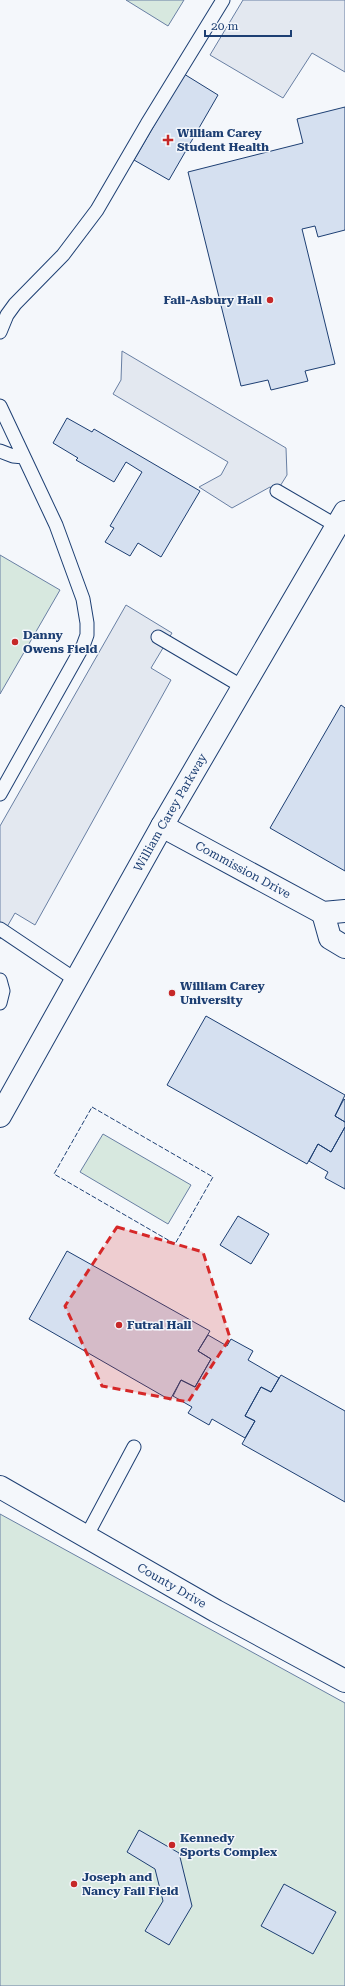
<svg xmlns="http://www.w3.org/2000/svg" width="345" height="1986" font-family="'Roboto Serif',serif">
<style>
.green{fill:#d7e8df;stroke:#687fa3}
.parking{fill:#e3e8f0;stroke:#687fa3}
.building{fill:#d5e0f0;stroke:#1d3f73}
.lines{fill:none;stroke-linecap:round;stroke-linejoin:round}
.lane-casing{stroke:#1d3f73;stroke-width:15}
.street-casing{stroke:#1d3f73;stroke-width:24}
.secondary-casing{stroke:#1d3f73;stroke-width:24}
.lane{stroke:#f4f7fb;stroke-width:13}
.street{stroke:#f4f7fb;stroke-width:22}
.secondary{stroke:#f4f7fb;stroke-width:22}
.fence{stroke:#1d3f73;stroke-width:1;stroke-dasharray:5 2;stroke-linecap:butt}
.marked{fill:#d62828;fill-opacity:0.2;stroke:#d62828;stroke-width:3;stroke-dasharray:8 5;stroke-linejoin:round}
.poi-dot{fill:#c62828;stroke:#f4f7fb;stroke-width:1.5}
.labels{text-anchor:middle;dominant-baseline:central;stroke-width:3;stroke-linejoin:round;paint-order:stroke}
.poi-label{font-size:12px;font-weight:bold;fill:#1d3f73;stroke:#f4f7fb;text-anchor:start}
.street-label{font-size:12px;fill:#1d3f73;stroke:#f4f7fb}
</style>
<rect width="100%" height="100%" fill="#f4f7fb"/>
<path class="green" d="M126,0h58l-16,26z
M0,555l60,35 -60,104z
M103,1134l88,51 -23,39 -88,-52z
M0,1514l345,189v283h-345z"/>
<path class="parking" d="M243,0h102v72l-33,-19 -29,45 -73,-43z
M122,351l164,97 1,27 -10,16 -7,-4 -38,21 -33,-21 22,-12 7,-13 -115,-68 8,-14z
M126,605l46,28 -21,35 20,12 -136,245 -20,-12 -15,26v-113z"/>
<path class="building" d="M184,74l34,21 -49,85 -35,-20z
M345,107v123l-27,7 -3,-11 -13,3 33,135 -30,7 3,10 -37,9 -3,-10 -27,6 -53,-214 115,-29 -6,-24z
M67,418l25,14 2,-3 106,62 -39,66 -23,-14 -8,13 -25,-14 9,-14 -4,-2 32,-54 -16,-10 -12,20 -38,-22 2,-2 -25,-15z
M341,705l4,3v163l-75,-43z
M206,1016l139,79 -10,21 10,6v5l-14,25 -13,-8 -11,20 -140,-79z
M344,1099l1,1v22l-10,-6z
M345,1127v62l-20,-11 3,-6 -19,-11 9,-17 13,8z
M238,1216l31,18 -18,30 -31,-19z
M67,1251l143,80 -12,20 13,8 -16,28 -14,-7 -11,20 -141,-81z
M208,1335l19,11 4,-7 22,12 -5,9 31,18 -8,14 -10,-5 -16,29 10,5 -10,17 -33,-19 -3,6 -21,-12 4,-6 -19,-11 8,-16 14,7 16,-28 -13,-8z
M281,1375l64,36v91l-103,-58 13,-23 -10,-5 16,-29 10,5z
M139,1830l40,23 13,53 -23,39 -24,-14 18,-30 -8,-32 -28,-17z
M284,1884l52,28 -23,42 -52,-28z"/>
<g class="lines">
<defs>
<path id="lane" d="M0,332l7,-17 8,-11 48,-49 34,-45 50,-86 76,-124
M0,406l24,51
M0,451l13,5 11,1 32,68 27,74 4,24v12l-4,11 -83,148
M277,491l60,35
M158,637l85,50
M0,929l76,51
M0,980l3,11 -3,12
M86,1537l48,-90"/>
<g id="street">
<path id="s1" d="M162,826l161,87 22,-2"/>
<path d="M323,913l7,25 15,9"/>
<path id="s2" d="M0,1487l216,124 129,70"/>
</g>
<g id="secondary">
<path id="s3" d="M0,1116l162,-290 183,-314"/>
</g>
</defs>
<use href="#lane" class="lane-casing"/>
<use href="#street" class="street-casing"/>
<use href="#secondary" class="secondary-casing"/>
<use href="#lane" class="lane"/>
<use href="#street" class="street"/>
<use href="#secondary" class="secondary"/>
<path class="fence" d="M92,1107l121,70 -38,67 -121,-70z"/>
</g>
<path class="marked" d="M117,1227l86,25 27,86 -42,64 -86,-16 -37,-80z"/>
<g class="poi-dot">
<path d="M166 134h4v4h4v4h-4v4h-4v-4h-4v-4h4z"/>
<circle cx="270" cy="300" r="4"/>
<circle cx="15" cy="642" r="4"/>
<circle cx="172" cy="993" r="4"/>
<circle cx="119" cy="1325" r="4"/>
<circle cx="172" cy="1845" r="4"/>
<circle cx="74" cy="1884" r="4"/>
</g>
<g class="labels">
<g class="poi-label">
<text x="177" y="133">William Carey<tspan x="177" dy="14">Student Health</tspan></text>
<text x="262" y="300" text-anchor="end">Fail-Asbury Hall</text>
<text x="23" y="635">Danny<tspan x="23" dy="14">Owens Field</tspan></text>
<text x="180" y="986">William Carey<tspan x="180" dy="14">University</tspan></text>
<text x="127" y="1325">Futral Hall</text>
<text x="180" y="1838">Kennedy<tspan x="180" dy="14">Sports Complex</tspan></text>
<text x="82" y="1877">Joseph and<tspan x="82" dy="14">Nancy Fail Field</tspan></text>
</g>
<g class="street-label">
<text stroke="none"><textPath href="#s3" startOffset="348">William Carey Parkway</textPath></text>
<text stroke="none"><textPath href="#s1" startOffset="92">Commission Drive</textPath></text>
<text stroke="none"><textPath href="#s2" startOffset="198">County Drive</textPath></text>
</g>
</g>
<path d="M205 30v6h86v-6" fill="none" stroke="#1d3f73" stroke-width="2"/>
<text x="211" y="30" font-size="12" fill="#1d3f73" stroke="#f4f7fb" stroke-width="3" paint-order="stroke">20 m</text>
</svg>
